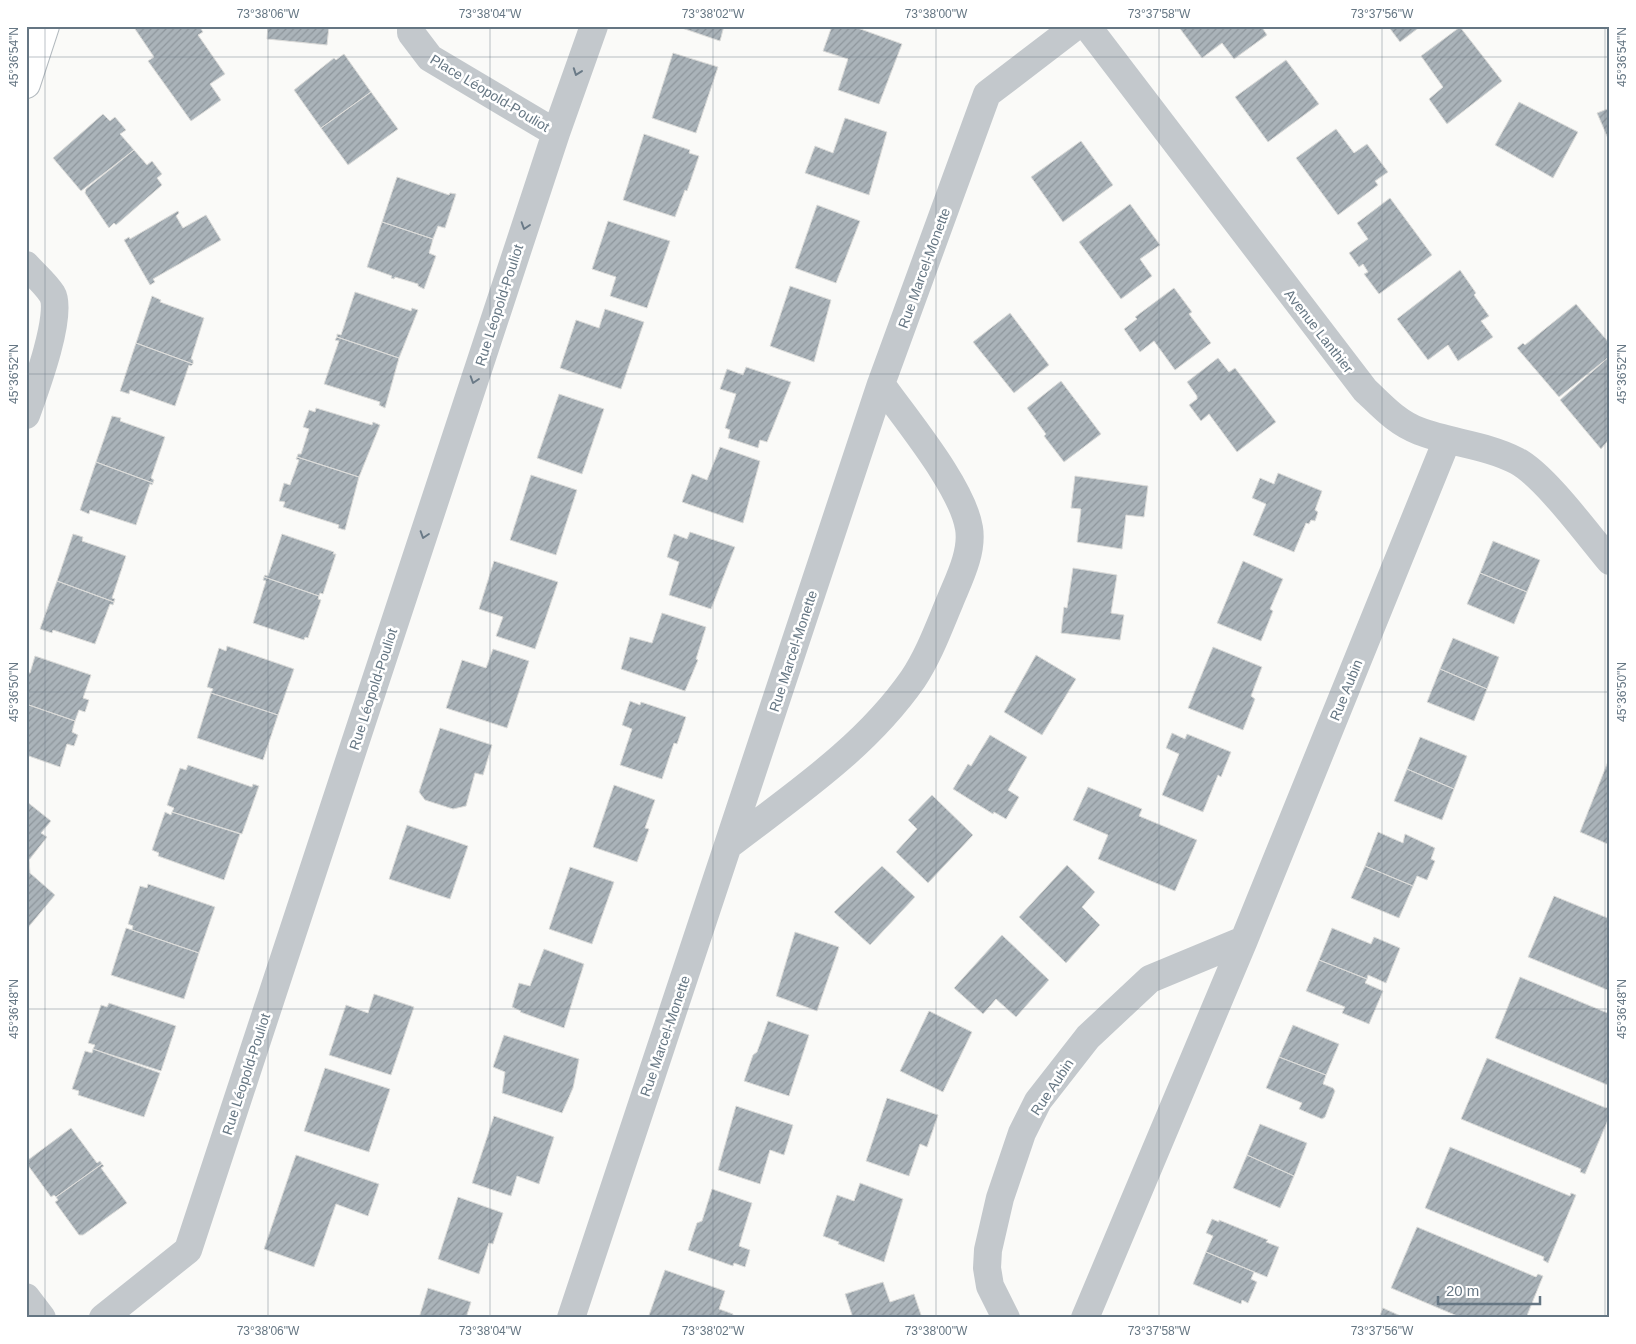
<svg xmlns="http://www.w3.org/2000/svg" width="1636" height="1344" font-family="Helvetica,sans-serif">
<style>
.building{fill:url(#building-hatch);stroke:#dcdcda}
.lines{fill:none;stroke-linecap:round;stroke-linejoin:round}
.secondary-casing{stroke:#b3babf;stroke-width:30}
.street{stroke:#c3c8cc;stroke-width:28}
.secondary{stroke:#fff;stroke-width:28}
.oneway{stroke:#6a7a87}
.ticks{fill:none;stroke:#657683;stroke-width:1;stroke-opacity:0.45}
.labels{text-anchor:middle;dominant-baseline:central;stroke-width:5;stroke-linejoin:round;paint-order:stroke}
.street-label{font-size:14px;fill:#657683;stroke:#fff}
.neatline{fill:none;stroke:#657683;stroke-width:2}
.ticks-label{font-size:12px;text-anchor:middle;fill:#657683}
</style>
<defs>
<pattern id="building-hatch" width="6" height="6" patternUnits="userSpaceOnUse" patternTransform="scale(1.25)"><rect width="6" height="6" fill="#aab3b9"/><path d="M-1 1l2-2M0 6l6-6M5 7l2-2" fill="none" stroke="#8e969c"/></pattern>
</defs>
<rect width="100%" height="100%" fill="#fafaf8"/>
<path class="building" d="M133,26h66l4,6 -5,3 27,39 -15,10 11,16 -30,21 -43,-60 6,-4z
M268,26h61l-2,19 -60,-6z
M676,26h48l-4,15z
M832,26h20l50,18 -23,60 -41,-14 10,-31 -25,-8z
M1178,26h83l6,9 -33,24 -12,-16 -20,15z
M1388,26h33l-21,16z
M1460,27l42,54 -55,43 -18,-25 14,-12 -22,-31z
M673,53l45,14 -22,66 -44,-15z
M344,54l27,38 -50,36 -27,-38 40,-32 2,2z
M1286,60l33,44 -51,38 -33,-45z
M371,92l27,37 -50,36 -27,-37z
M1519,102l59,30 -25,46 -58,-33z
M1610,108v35l-13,-30z
M103,114l7,7 5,-4 11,13 -6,4 14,16 -53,41 -28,-33z
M845,118l42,14 -18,63 -64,-22 10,-27 18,7z
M1336,129l18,24 13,-9 21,28 -13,9 3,4 -40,30 -42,-57z
M644,134l46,16 -1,3 10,3 -12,35 -2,-1 -10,27 -52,-17z
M1081,141l32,44 -50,37 -32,-45z
M134,150l13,15 5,-4 10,13 -5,4 5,7 -46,40 -2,-2 -5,5 -24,-35 1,-4z
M397,177l52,18 1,-2 6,1 -11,34 -7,-2 -5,13 -51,-17z
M1390,198l42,57 -53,39 -15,-20 4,-2 -5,-8 -4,3 -10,-14 19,-14 -11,-16z
M1130,204l30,41 -20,14 12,17 -31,23 -42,-57z
M817,205l43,16 -24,62 -41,-15z
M178,211l1,2 -3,3 7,12 23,-13 15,25 -68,39 2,3 -5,3 -26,-45 5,-3 1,2z
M608,221l62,20 -23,67 -37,-12 6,-19 -24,-8z
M382,222l51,17 -4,14 7,3 -12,33 -6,-3v-2l-23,-7 -1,2 -3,-1 1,-2 -25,-9z
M1460,270l16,23 -2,2 15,21 -8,5 12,16 -35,24 -10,-16 -20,15 -31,-41z
M790,286l41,14 -17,62 -44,-16z
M1174,288l18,24 -3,2 22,29 -36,27 -21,-29 -14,11 -16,-23 13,-10 -2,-2z
M355,292l56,19 1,-3 6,2 -19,48 -62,-21v-3l4,1z
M152,296l9,4 -1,2 44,16 -13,41 2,1v4l-57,-21z
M1576,304l34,40v12l-51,41 -42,-49 6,-5 2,2z
M605,309l39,13 -23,67 -61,-21 16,-48 23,8z
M1010,313l39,52 -35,28 -41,-51z
M337,337l62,21 -14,50 -6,-3 1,-3 -56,-18 15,-43 -4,-1z
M136,343l57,21 -2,2 -2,-1 -14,41 -45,-16 -1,4 -9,-3z
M1610,356v82l-9,11 -41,-49z
M1218,358l11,14 6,-4 41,54 -39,30 -28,-38 -8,7 -12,-16 8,-6v-3l-10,-14z
M746,367l45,15 -24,60 -7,-2 -2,8 -30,-10 2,-8 -5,-2 11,-34 -16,-5 7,-20 16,6z
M1061,381l40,53 -37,28 -20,-26 2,-2 -19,-26z
M559,394l45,15 -22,65 -45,-16z
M316,408l56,17 1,-3 7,3 -21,52 -62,-20 1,-3h3l8,-25 -6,-2 6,-17 6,2z
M112,416l9,2 -1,3 45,16 -14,41 3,2 -1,3 -57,-21z
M720,447l40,14 -17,62 -61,-21 10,-28 15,6z
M297,457l62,20 -14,53 -7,-2 1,-3 -56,-18 2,-5 -6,-1 5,-18 6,2 9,-25 -3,-1z
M96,462l57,21 -1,2 -2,-1 -14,41 -46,-15 -1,4 -9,-4z
M1278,473l44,18 -7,19 3,2 -3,9 -4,-1 -2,4 -3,-1 -12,29 -41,-17 13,-31 -14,-6 8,-20 14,6z
M531,475l46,15 -21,65 -46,-15z
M1075,476l73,10 -4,31 -18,-2 -4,34 -45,-7 4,-33 -10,-1z
M690,532l45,15 -24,62 -42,-14 10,-33 -12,-5 7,-23 13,5z
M73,534l10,3 -1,4 44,15 -14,42 3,1 -1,3 -57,-21z
M282,534l52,18 -1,2h3l-13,40 -3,-1 -1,3 -55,-19 1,-2 3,1z
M1493,541l47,19 -13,32 -47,-19z
M494,561l64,21 -23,67 -39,-13 7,-19 -24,-8z
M1243,561l40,18 -13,30 3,2 -12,30 -44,-18z
M1073,568l44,7 -6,38 13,2 -4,25 -59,-7 3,-26 3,1z
M1480,573l47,19 -13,32 -47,-20z
M264,577l55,19 -1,3 3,1 -13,38 -3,-1 -1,3 -51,-17 13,-42 -3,-1z
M57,581l57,21 -1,3 -3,-1 -15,40 -42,-14 -1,3 -12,-4z
M662,613l44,14 -10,32 2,1 -13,31 -64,-22 9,-32 22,6z
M1453,638l46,19 -12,32 -47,-20z
M227,646l67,23 -16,46 -67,-22 2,-4 -6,-2 12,-39 7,3z
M1213,647l49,20 -11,29 4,3 -12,31 -55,-22z
M493,649l36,12 -22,67 -61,-20 16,-48 24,8z
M1036,655l40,24 -34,56 -38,-23z
M35,656l56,19 -8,23 6,2 -4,12 -6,-2 -4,11 -49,-17v-32l4,1z
M1440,669l47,20 -13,32 -47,-19z
M211,693l67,22 -15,45 -66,-22z
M630,701l10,4 1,-3 45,15 -9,27 -3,-1 -12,36 -42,-14 12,-36 -10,-4z
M26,704l49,17 -3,11 6,3 -4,11 -7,-2 -7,23 -34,-12z
M440,728l52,17 -9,30 -8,-2 -9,33 -13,3 -28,-9 -6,-8z
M1172,733l13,6 2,-5 44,18 -10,25 -3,-2 -15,37 -41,-17 17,-41 -13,-6z
M990,735l37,22 -19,33 11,7 -13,22 -12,-7 -1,2 -40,-25 15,-25 3,2z
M1420,737l47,19 -13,33 -47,-20z
M1609,759h1v86l-30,-13z
M188,765l64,22 1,-3 6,2 -17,48 -70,-22 2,-4 -7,-3 13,-37 6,2z
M1407,769l47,20 -12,31 -48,-19z
M614,785l41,15 -10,28 4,1 -12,33 -44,-15z
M1088,787l54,22 -3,7 58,24 -22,51 -77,-32 10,-24 -35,-15z
M932,795l41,40 -45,48 -32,-31 21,-23 -9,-9z
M26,801l25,20 -10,12 6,4 -18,23 1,13 25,22 -29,35z
M165,812l6,3 1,-3 68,22 -16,46 -66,-24 1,-3 -7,-3z
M407,825l61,21 -18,53 -61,-20z
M1378,832l25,11 2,-9 30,14 -4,11 4,2 -8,19 -10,-4 -4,10 -48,-20z
M1067,865l28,27 -13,15 18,18 -34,38 -47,-46z
M882,866l33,31 -45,48 -36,-33z
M1365,866l48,20 -14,32 -48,-20z
M570,867l44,15 -22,62 -43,-15z
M148,884l67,23 -16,46 -67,-23 1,-4 -5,-2 12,-38 7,2z
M1554,896l56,23v72l-82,-34z
M126,928l73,25 -15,46 -73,-24z
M1332,928l39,16 3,-7 26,11 -14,35 -18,-8 -1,4 -48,-19z
M795,932l44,15 -22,64 -41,-15z
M1002,935l47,45 -33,37 -20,-18 -13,15 -29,-26z
M544,949l40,15 -20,64 -44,-16 1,-1 -9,-4 7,-24 11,3z
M1319,960l48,19 -2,4 18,8 -14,33 -27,-11 3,-6 -39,-16z
M1520,977l90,37v72l-115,-48z
M374,994l40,13 -23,68 -62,-20 17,-50 22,8z
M109,1003l67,23 -15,45 -68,-22 2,-4 -7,-2 13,-38 6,2z
M929,1011l43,21 -29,60 -43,-21z
M768,1021l41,14 -20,61 -45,-15 9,-26 4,-3z
M1293,1025l46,19 -13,31 -47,-18z
M504,1035l75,24 -6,29 -11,25 -60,-20 3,-21 -12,-5z
M93,1049l67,24 -16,44 -66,-22 1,-4 -7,-2 13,-38 7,2z
M1279,1057l47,18 -3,9 10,4 2,3 -10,26 -3,2 -23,-10 3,-6 -36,-15z
M1487,1058l119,50 4,-3v10l-25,59 -5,-2 1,-3 -120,-50z
M325,1068l65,21 -21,63 -65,-21z
M887,1098l51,17 -11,32 -7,-3 -11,32 -43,-15z
M736,1106l57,19 -9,30 -14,-5 -10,34 -42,-14z
M494,1116l60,21 -15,47 -22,-8 -6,20 -39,-13z
M1260,1124l47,19 -13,33 -47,-21z
M71,1128l26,35 3,-2 2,3 -46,33 -2,-2 -3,2 -24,-33 2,-1 -1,-3z
M1450,1147l120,49 1,-3 5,2 -28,68 -5,-3 1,-3 -119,-49z
M296,1155l83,29 -11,32 -32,-12 -22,63 -50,-18z
M1247,1155l47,21 -14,32 -47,-20z
M102,1164l2,2 -3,2 26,35 -44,32h-4l-24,-33 3,-2 -2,-3z
M860,1183l43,16 -19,63 -46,-18 1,-2 -16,-6 14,-41 17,6z
M712,1189l40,14 -13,43 11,4 -5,17 -11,-4 -1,3 -45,-16 9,-27 5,-2z
M458,1197l45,16 -10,31 -4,-1 -10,31 -41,-15z
M1212,1219l7,3v-2l49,20 -2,2 13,5 -12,30 -61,-25 7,-16 -7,-3z
M1417,1227l119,50 2,-3 5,2 -17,42h-64l-71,-30z
M1206,1252l48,20 -3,7 6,3 -9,21 -6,-3 -1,4 -48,-20z
M665,1270l60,21 -6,18 14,5 -1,4h-84z
M883,1282l7,20 24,-8 8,24h-69l-8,-24z
M428,1288l43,14 -5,16h-47z
M1383,1308l22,10h-26z"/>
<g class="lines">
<defs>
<path id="secondary" d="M26,84l19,-58"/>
</defs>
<use href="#secondary" class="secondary-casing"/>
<path class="street" d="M411,26v7l19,25 126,75
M1087,26l278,364c17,16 32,33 54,41 31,12 68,14 98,30 28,15 71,74 93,100
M26,265c8,9 20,19 26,29 12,19 -18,99 -26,121
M729,845c65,-50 136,-97 184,-166 16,-24 26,-52 37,-78 9,-22 23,-49 19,-73 -7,-42 -62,-107 -88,-144
M26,1297l16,21
M103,1318l85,-68 368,-1117 38,-107
M571,1318l310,-934 106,-290 89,-68
M1006,1318l-16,-32 -3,-18 1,-18 12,-52 22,-65 16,-32 50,-64 62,-58 94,-39
M1085,1318l159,-378 203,-500"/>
<use href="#secondary" class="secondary"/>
</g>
<defs><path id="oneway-chevron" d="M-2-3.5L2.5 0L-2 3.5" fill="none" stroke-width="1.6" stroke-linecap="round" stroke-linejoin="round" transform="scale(1.25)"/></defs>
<g class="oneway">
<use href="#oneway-chevron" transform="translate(577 72) rotate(110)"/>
<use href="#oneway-chevron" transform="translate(525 226) rotate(108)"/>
<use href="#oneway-chevron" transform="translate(474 380) rotate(108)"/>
<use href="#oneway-chevron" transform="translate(424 535) rotate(108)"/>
</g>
<path class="ticks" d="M45,26v1292M268,26v1292M490,26v1292M713,26v1292M936,26v1292M1159,26v1292M1382,26v1292M1605,26v1292M26,57h1584M26,374h1584M26,692h1584M26,1009h1584"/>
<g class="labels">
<g class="street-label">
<text transform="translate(490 93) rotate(31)">Place Léopold-Pouliot</text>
<text transform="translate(924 268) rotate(-70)">Rue Marcel-Monette</text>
<text transform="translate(499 305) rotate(-72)">Rue Léopold-Pouliot</text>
<text transform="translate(1319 331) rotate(52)">Avenue Lanthier</text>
<text transform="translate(793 651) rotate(-72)">Rue Marcel-Monette</text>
<text transform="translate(373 689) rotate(-72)">Rue Léopold-Pouliot</text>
<text transform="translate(1346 690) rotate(-68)">Rue Aubin</text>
<text transform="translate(665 1036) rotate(-71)">Rue Marcel-Monette</text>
<text transform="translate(246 1074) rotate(-72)">Rue Léopold-Pouliot</text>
<text transform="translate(1052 1087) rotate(-56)">Rue Aubin</text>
</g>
</g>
<rect width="1636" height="1344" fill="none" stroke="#ffffff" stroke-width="55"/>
<path d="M1438 1296v8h102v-8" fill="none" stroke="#657683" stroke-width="2.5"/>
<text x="1446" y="1296" font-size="15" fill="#657683" stroke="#ffffff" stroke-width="4" paint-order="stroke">20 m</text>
<rect x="28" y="28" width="1580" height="1288" class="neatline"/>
<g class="ticks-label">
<text x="268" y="18">73°38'06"W</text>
<text x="490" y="18">73°38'04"W</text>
<text x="713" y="18">73°38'02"W</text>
<text x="936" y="18">73°38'00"W</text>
<text x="1159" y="18">73°37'58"W</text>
<text x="1382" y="18">73°37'56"W</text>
<text transform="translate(14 57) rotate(-90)" y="4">45°36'54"N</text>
<text transform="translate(1622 57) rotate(-90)" y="4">45°36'54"N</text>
<text transform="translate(14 374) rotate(-90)" y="4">45°36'52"N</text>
<text transform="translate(1622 374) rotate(-90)" y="4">45°36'52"N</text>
<text transform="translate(14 692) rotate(-90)" y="4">45°36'50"N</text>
<text transform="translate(1622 692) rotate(-90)" y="4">45°36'50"N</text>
<text transform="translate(14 1009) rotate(-90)" y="4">45°36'48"N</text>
<text transform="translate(1622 1009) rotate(-90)" y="4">45°36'48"N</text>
<text x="268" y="1335">73°38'06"W</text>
<text x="490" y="1335">73°38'04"W</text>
<text x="713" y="1335">73°38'02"W</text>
<text x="936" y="1335">73°38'00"W</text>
<text x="1159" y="1335">73°37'58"W</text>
<text x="1382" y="1335">73°37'56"W</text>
</g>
</svg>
